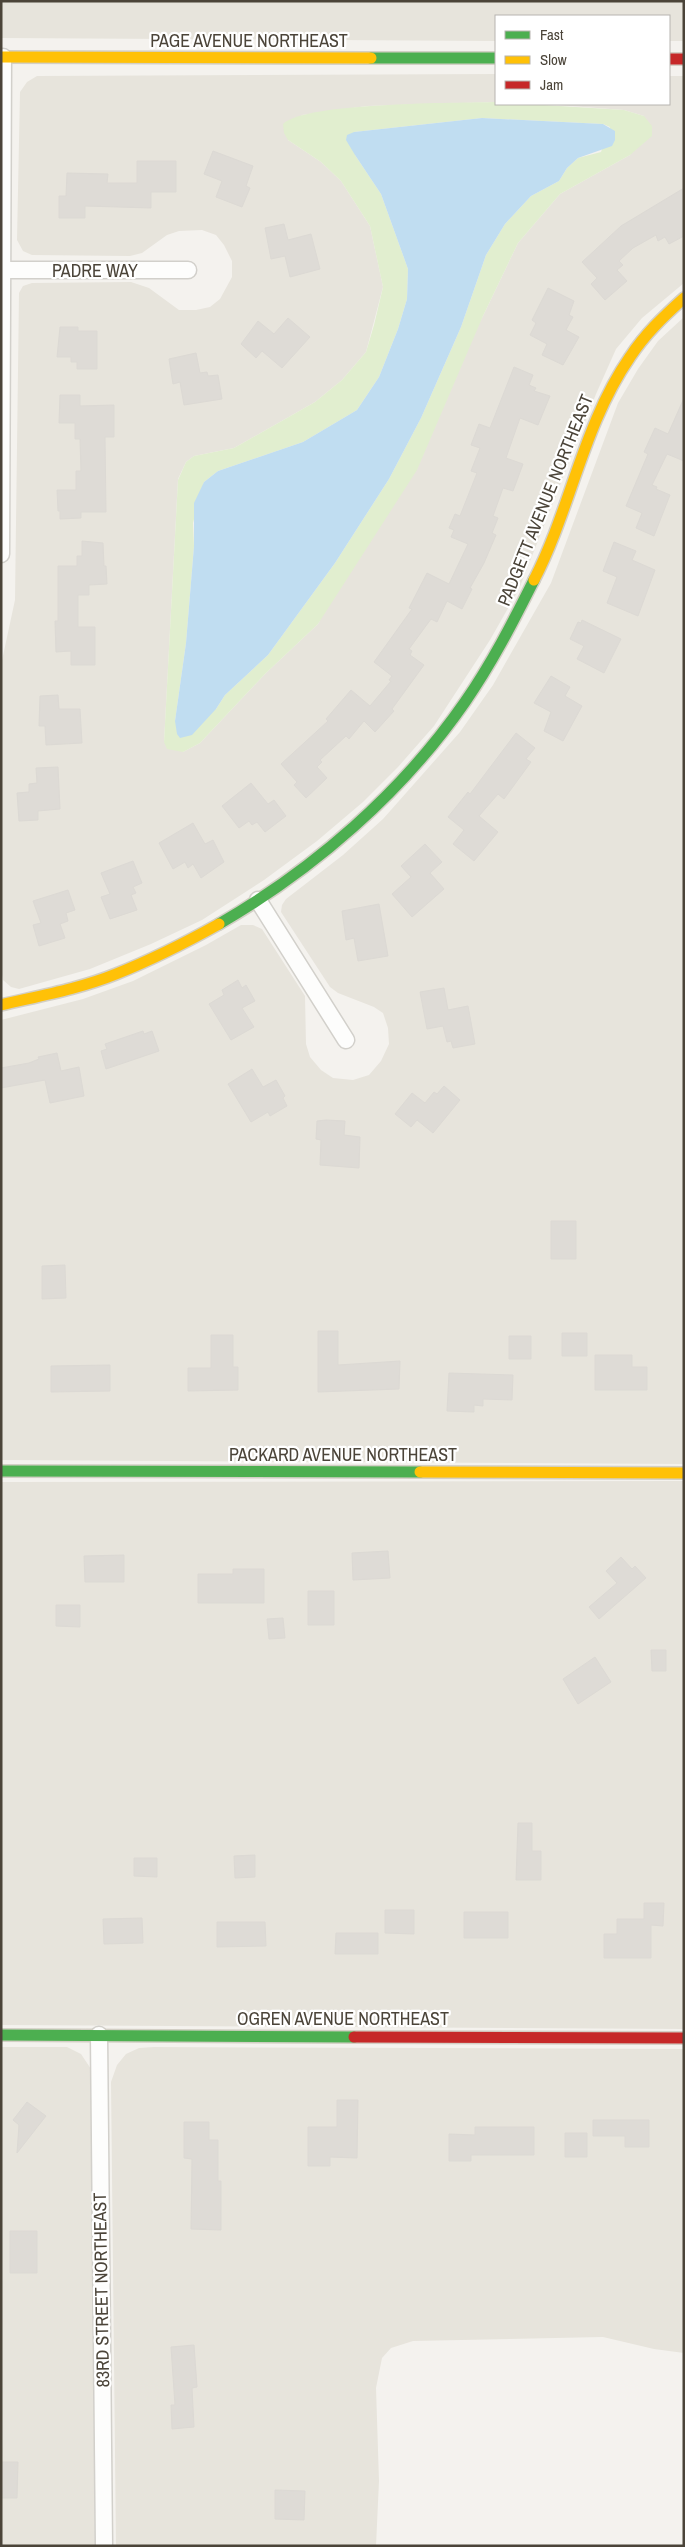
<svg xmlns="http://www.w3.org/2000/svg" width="685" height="2547" font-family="'Archivo Narrow',sans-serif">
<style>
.residential{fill:#e7e4dc}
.green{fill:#e1eecf;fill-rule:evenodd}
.water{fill:#c0ddf1}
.building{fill:#dedbd6;stroke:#dcd9d4}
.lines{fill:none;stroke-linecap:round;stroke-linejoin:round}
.street-casing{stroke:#d2d0cb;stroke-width:19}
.fast-casing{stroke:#d3cfc5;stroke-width:14}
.slow-casing{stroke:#d3cfc5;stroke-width:14}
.jam-casing{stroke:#d3cfc5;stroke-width:14}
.street{stroke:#fdfdfc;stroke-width:16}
.fast{stroke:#4caf50;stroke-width:11}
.slow{stroke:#ffc107;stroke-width:11}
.jam{stroke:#c62828;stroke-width:11}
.labels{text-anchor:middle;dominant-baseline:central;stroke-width:4.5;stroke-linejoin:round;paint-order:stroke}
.street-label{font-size:18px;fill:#4b4439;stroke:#fff}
</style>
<rect width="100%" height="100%" fill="#f4f2ee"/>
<path class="residential" d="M1,1h683v40h-15v-25h-173v25l-495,-3z
M496,74v28l-129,4 -65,9 -14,25 33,22 20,19 29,45 13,61 -17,65 -24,28 -27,22 -81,46 -40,8 -8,6 -8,17 -14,263 19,10 17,-9 65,-69 53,-50 165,-308 35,-73 42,-49 70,-39 14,-39 -20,-6 -81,-6h126v-28h15v207l-42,35 -26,31 -20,45 -77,195 -29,51 -56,86 -36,41 -35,35 -46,39 -53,39 -62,40 -51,24 -61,25 -71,20 -8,-2 -8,-7 -2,-11v-304l14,-65 4,-307 4,-7 9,-3 99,-1 18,6 30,22h17l14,-3 10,-8 12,-22v-16l-8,-16 -8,-10 -14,-5 -23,1 -12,4 -25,18 -12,3 -98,-1 -9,-4 -6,-11 3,-148 7,-10 10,-6z
M684,317v1147l-683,-4v-440l82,-21 50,-18 73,-36 35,-20h12l9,4 43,67 1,48 4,13 11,13 12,8 20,2 16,-5 12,-14 8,-17 -1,-16 -5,-15 -9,-6 -36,-14 -8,-6 -49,-75 1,-7 4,-6 57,-44 40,-36 77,-87 33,-47 58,-102 67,-180 20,-34 20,-28z
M684,1481v548l-683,-4v-543z
M1,2047h66l14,7 10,15 4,477h-94z
M154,2047l530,2v304l-30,-4 -51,-12 -190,4 -22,7 -9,10 -6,30 3,93 -3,65h-260l-5,-464 6,-17 9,-11 13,-6z"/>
<path class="green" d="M496,102l128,8 20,6 8,10v10l-22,19 -70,39 -42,49 -35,73 -66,154 -99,154 -53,50 -65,69 -17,9 -16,-3 -3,-7 14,-262 8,-18 8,-6 40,-8 81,-46 27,-22 24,-28 8,-27 9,-38 -13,-61 -29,-45 -20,-19 -33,-22 -4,-7 -1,-9c22,-22 176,-21 213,-22zM482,118l121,6 7,3 -9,25 -23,6 -11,10 -8,13 -28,15 -26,28 -19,31 -25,72 -40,91 -32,61 -54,84 -67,92 -43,40 -9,14 -41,12 11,-78 8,-97 -1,-23 11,-41 14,-11 85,-29 54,-32 22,-33 19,-48 9,-30 1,-30 -27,-75 -26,-39 -1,-23z"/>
<path class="water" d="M482,118l121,6 12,7v9l-3,6 -34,12 -11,10 -8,13 -28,15 -26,28 -19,31 -25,72 -40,91 -32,61 -54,84 -67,92 -43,40 -9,14 -24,26 -12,3 -3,-4 -2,-13 11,-78 8,-97v-43l10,-21 14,-11 85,-29 54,-32 22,-33 19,-48 9,-30 1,-30 -27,-75 -26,-39 -9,-15 1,-5 7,-3z"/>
<path class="building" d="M213,151l40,15 -7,20 4,2 -8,19 -26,-10 6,-16 -18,-7z
M137,161h39v31h-25v16l-66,-2v12h-26v-22h7l1,-23 41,1 -1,9h30z
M684,188v48l-15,8 -4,-7 -7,4 -2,-6 -23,13 -14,13 4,4 -6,5 10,11 -22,19 -14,-16 6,-6 -15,-16 39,-36z
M284,224l4,16 23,-6 9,35 -30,8 -5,-21 -14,3 -6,-31z
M548,288l26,13 -5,14 4,2 -7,13 13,7 -16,28 -21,-10 5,-11 -17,-9 6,-12 -4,-3z
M288,318l22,19 -28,31 -20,-17 -6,7 -15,-14 17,-23 16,13z
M60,327h18v4h19v38h-20v-7h-6v-5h-14z
M196,353l4,20 7,-1 1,4 10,-1 4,24 -38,6 -4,-23 -7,2 -4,-25z
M514,367l19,8 -4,10 7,3 -2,3 16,5 -12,29 -18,-7 -14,40 17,6 -10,27 -10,-3 -10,28 5,2 -6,15 4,2 -12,28 -14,25 2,1 -10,20 -15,-8 -10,21 -6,-3 -22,30 3,2 -2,4 14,10 -32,44 2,2 -19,21 -11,-11 -15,18 -3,-3 -26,24 2,2 -5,5 10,11 -21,20 -12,-13 3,-3 -16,-18 47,-43 -2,-2 25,-29 19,16 21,-25 -2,-1 3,-4 -18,-14 38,-53 -3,-1 18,-35 22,11 19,-40 -17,-7 3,-7 -5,-2 6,-14 5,2 17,-43 -6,-2 9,-23 -9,-3 8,-21 11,4z
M60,395h20v11l34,-1v32h-9l1,75h-25v6l-21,1v-8h-2l-1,-21h19v-19h5l-1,-32h-5v-16h-16z
M684,398v63l-17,-7 -15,31 5,2 -1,2 14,6 -16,41 -18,-8 6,-15 -16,-7 22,-52 -4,-2 11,-24 13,6z
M82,541l21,2 1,23h2l1,18 -18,1v10h-11v32h17v38h-24v-14l-15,1 -1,-31h3v-55h19v-10h5z
M614,542l22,9 -4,9 23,10 -17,46 -31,-13 10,-26 -14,-6z
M582,620l39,19 -17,34 -27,-14 7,-13 -14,-7 8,-17 3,1z
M551,676l19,11 -5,9 17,10 -19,35 -19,-10 7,-19 -17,-9z
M58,695l1,14h21l2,34 -36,2 -1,-19h-6l1,-30z
M516,733l19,15 -9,11 5,3 -27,37 -6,-5 -19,22 19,16 -24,29 -21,-17 11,-14 -16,-13 20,-25 2,2z
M58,767l2,42 -22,2v9l-19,1 -2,-28 12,-1v-8l8,-1 -1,-15z
M251,783l17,21 6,-4 12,16 -21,16 -8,-10 -5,3 -3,-4 -10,7 -17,-22z
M193,823l12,21 8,-4 11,22 -23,16 -8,-14 -5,4 -3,-6 -12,7 -14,-26z
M425,844l17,18 -12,11 14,16 -32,28 -20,-23 19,-17 -10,-11z
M133,861l9,22 -9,4 3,6 -5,2 6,15 -27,9 -9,-22 9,-3 -9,-21z
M68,890l7,20 -9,3 2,8 -8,3 5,14 -26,8 -6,-21 8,-2 -8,-22z
M379,904l9,52 -30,5 -4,-23 -8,2 -4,-29z
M238,980l4,8 4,-3 9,16 -13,7 12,19 -23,13 -22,-36 15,-9 -2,-5z
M444,988l4,22 20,-4 7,38 -22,4 -2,-7 -4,1 -4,-16 -16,3 -7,-37z
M143,1031l1,3 8,-3 7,20 -53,18 -5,-18 6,-2 -2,-5z
M57,1053l4,18 18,-4 5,29 -34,7 -5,-23 -44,8v-20l28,-5 10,-4 -1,-2z
M252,1069l11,18 13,-7 9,16 -2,2 4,8 -17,10 -2,-4 -17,10 -23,-38z
M444,1086l16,14 -27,33 -16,-13 -6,7 -16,-13 17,-21 13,10 9,-11 3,2z
M326,1120l19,1 -1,14 16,2 -1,31 -39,-3 1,-25 -5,-1 1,-18z
M551,1221h25v38h-25z
M65,1265l1,33 -24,1v-33z
M318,1331h20v34l62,-4 -1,28 -81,3z
M562,1333h25v23h-25z
M211,1335h22v32h5v23l-50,1v-23h23z
M509,1336h22v23h-22z
M595,1355h37v12h15v23h-52z
M110,1365v26l-59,1v-26z
M449,1373l64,2 -1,25 -29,-1v7l-9,-1v7l-27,-1z
M388,1551l2,27 -37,2 -1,-27z
M124,1555v27h-39l-1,-26z
M621,1557l11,12 3,-3 11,12 -47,41 -10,-12 28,-24 -11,-12z
M233,1569h31v34h-66v-29h35z
M308,1591h26v34h-26z
M56,1605h24v22l-24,-1z
M283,1618l2,20 -16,1 -2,-20z
M651,1650h15v21h-14z
M595,1657l16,25 -33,22 -15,-25z
M518,1823h14v28h9v29h-25z
M255,1855v22l-20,1 -1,-22z
M134,1858h23v19l-23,-1z
M644,1903h20l-1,23 -12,-1v33h-47v-24h13v-15h27z
M385,1910h29v24l-29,-1z
M464,1912h44v26h-44z
M142,1918l1,25 -39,1 -1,-25z
M217,1922h48l1,24 -49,1z
M336,1933h42v21h-43z
M337,2100h21l-1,58 -27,-1v9h-22v-39h29z
M27,2102l19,14 -29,37 2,-28 -6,-5z
M593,2120h56v27h-24v-11h-32z
M184,2122h25v18h9v41h3v49l-30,-1 1,-70 -8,-1z
M475,2127h59v28h-63v6h-22v-27l26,1z
M565,2133h22v24h-22z
M10,2231h27v42h-27z
M194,2345l3,42 -5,1 2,39 -22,2 -1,-24h4l-4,-58z
M1,2462h17l-1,36h-16z
M275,2490l30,1 -1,29 -29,-1z"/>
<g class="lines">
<defs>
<path id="street" d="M1,270h187
M1,554l2,-497
M258,900l88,140
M99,2035l5,511"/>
<path id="fast" d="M371,58h125
M219,924c95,-55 183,-131 246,-222 27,-39 48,-80 69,-122
M1,1471l419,1
M1,2035l353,2"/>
<path id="slow" d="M1,57l370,1
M534,580c37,-72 49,-155 96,-223 15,-23 34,-41 54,-59
M1,1005c38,-9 78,-16 115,-31 35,-14 69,-31 103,-50
M420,1472l264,1"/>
<path id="jam" d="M669,59h15
M354,2037l330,1"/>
</defs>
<use href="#street" class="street-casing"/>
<use href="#fast" class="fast-casing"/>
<use href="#slow" class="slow-casing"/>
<use href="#jam" class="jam-casing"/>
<use href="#street" class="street"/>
<use href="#fast" class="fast"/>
<use href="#slow" class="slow"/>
<use href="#jam" class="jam"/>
</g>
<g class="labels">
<g class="street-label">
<text x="249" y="40">PAGE AVENUE NORTHEAST</text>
<text x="95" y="270">PADRE WAY</text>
<text transform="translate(545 500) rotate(-68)">PADGETT AVENUE NORTHEAST</text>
<text x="343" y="1454">PACKARD AVENUE NORTHEAST</text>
<text x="343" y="2018">OGREN AVENUE NORTHEAST</text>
<text transform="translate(101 2290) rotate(-91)">83RD STREET NORTHEAST</text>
</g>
</g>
<rect width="685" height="2547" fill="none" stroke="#4b4439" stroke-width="5"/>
<rect x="495" y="15" width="175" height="90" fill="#ffffff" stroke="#b7b4b0"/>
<rect x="505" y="31" width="25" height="8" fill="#4caf50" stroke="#b7b4b0"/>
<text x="540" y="40" font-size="15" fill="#4b4439">Fast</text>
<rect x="505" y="56" width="25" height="8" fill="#ffc107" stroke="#b7b4b0"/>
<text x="540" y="65" font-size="15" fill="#4b4439">Slow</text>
<rect x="505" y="81" width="25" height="8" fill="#c62828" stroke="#b7b4b0"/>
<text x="540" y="90" font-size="15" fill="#4b4439">Jam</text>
</svg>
